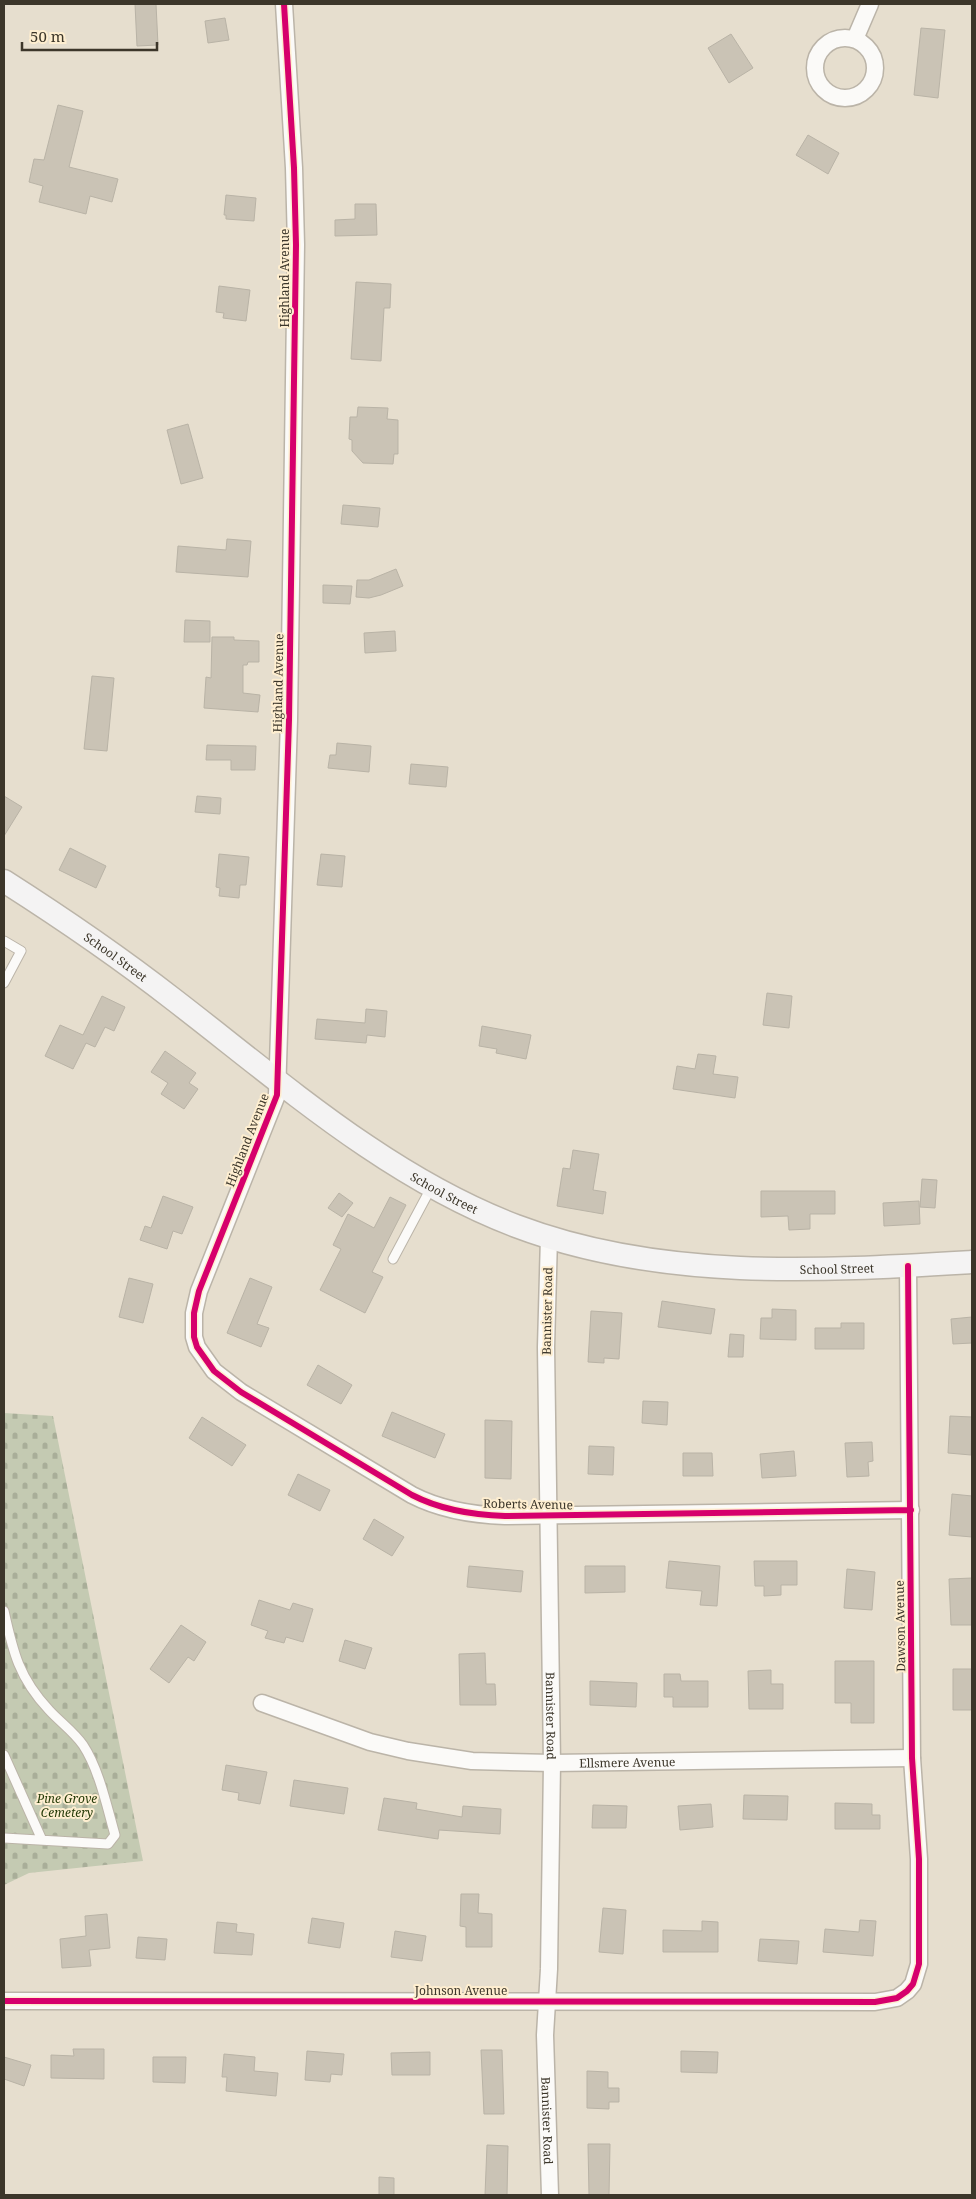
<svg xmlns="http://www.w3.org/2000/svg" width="976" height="2199" font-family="'Noto Serif',serif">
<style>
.cemetery{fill:url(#cemetery-stones)}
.building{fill:#cac3b5;stroke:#b9b3a6}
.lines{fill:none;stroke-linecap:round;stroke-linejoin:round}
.lane-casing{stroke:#bbb4a8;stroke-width:11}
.street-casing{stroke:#bbb4a8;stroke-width:19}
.secondary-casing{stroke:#bbb4a8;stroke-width:25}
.lane{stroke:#fbfaf8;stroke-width:9}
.street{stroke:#fbfaf8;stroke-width:16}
.secondary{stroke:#f4f3f3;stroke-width:22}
.cycleway-casing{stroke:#feeed0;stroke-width:9}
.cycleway{stroke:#d6006c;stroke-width:6}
.labels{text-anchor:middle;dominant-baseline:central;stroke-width:4;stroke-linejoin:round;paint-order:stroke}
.street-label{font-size:12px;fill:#3c362a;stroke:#feeed0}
.park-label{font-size:12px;font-style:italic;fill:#253b08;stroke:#feeed0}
</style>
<defs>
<pattern id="cemetery-stones" width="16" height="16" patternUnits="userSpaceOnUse" patternTransform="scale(1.25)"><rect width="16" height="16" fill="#c4cab2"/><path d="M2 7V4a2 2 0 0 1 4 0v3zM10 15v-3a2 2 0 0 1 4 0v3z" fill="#a9ae99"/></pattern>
</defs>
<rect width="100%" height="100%" fill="#e6dece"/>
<path class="cemetery" d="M4,1413l49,3 90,445 -114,12 -25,12z"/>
<path class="building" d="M135,4h21l2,41 -21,1z
M225,18l4,22 -21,3 -3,-22z
M921,28l24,2 -7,68 -24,-3z
M731,34l22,34 -24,15 -21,-35z
M58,105l25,6 -14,56 49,12 -6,23 -22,-6 -4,18 -47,-12 4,-16 -14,-4 5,-23 10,1z
M808,135l31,18 -11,21 -32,-19z
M226,195l30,3 -2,23 -28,-2v-4h-2z
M355,204h21l1,31 -42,1v-16l20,-1z
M356,282l35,2 -1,24h-6l-3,53 -30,-2z
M219,286l31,4 -4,31 -23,-3 1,-5 -8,-1z
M358,407l30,1 -1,11 11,1v34h-4l-1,10 -30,-1 -11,-12v-11l-3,-1 1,-22h7z
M188,424l15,54 -22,6 -14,-54z
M343,505l37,3 -2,19 -37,-3z
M227,539l24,2 -3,36 -72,-5 2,-26 48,4z
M396,569l7,17 -22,9 -12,3 -13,-1 1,-17h12z
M323,585l29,1 -2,18 -27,-1z
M185,620l25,1v21h-26z
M395,631l1,20 -31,2 -1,-20z
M212,637h22v3l25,1v21h-11l-1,3h-4v28l17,2 -2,17 -54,-4 2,-31 5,1z
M92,676l22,2 -7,73 -23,-2z
M337,743l34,3 -2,26 -41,-4 2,-13h6z
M207,745l49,1 -1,24h-24v-10h-25z
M411,764l37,3 -2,20 -37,-3z
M4,796l18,11 -18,29z
M197,796l24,2 -1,16 -25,-2z
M70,848l36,18 -10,22 -37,-18z
M219,854l30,3 -3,28h-6l-1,13 -20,-2 1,-8 -4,-1z
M321,854l24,2 -3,31 -25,-2z
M767,993l25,3 -3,32 -26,-3z
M102,996l23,11 -11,24 -9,-4 -10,20 -9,-4 -13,26 -28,-13 15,-31 23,10z
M366,1009l21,2 -2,26 -18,-2 -1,8 -51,-4 2,-20 48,4z
M482,1026l49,9 -5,24 -30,-6 1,-4 -18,-3z
M165,1051l31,22 -7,10 9,6 -14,20 -23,-15 7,-11 -17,-11z
M698,1054l18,2 -3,18 25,3 -3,21 -62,-9 4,-23 18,3z
M573,1150l26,4 -6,36 13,2 -3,22 -46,-8 6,-38 7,1z
M922,1179l15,1 -2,28 -15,-1z
M761,1191h74v23h-25v15l-21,1 -1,-14 -27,1z
M339,1193l14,10 -11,14 -14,-9z
M163,1196l30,11 -11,27 -9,-3 -6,18 -27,-9 5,-14 6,2z
M390,1197l16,8 -34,67 11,5 -18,36 -45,-23 21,-41 -8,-4 15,-31 26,14z
M919,1201l1,23 -36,2 -1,-23z
M129,1278l24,6 -10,39 -24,-6z
M250,1278l22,9 -15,37 12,4 -8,19 -34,-14z
M662,1301l53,8 -4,25 -53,-7z
M772,1309l24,1v30l-36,-1 1,-21h11z
M591,1311l31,2 -3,46 -15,-1v5l-16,-1z
M972,1317v26l-19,1 -2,-25z
M841,1323h23v26h-49v-21h26z
M730,1334l14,1 -1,22h-15z
M318,1365l34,20 -11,19 -34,-19z
M643,1401l25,1 -1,23 -25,-2z
M392,1412l53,22 -10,24 -53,-22z
M950,1416l22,1 -1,38 -23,-2z
M202,1417l44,28 -14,21 -43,-28z
M485,1420l27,1 -1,58 -26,-1z
M872,1442l1,19 -5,1 1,14 -22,1 -2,-34z
M589,1446l25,1 -1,28 -25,-1z
M794,1451l2,25 -34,2 -2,-24z
M683,1453h29l1,23h-30z
M298,1474l32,16 -10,21 -32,-16z
M952,1494l20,2v41l-23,-2z
M374,1519l30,18 -12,19 -29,-17z
M669,1561l51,5 -3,40 -17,-1 2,-14 -36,-3z
M754,1561h43v24h-16v10l-17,1v-10h-9z
M469,1566l54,5 -2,21 -54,-5z
M585,1566h40v26l-40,1z
M847,1569l28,3 -3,38 -28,-2z
M972,1578v47h-21l-2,-46z
M259,1600l31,10 3,-7 20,6 -10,33 -17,-5 -2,6 -19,-5 3,-7 -17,-6z
M181,1625l25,17 -12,19 -6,-4 -19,26 -19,-14z
M345,1640l27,8 -7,21 -26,-8z
M485,1653l1,31h9l1,21h-36l-1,-51z
M835,1661h39v62h-23v-20h-16z
M953,1669h19v41h-19z
M771,1670v14h12v25h-34l-1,-38z
M664,1674h16l1,7h27v26h-35v-10h-9z
M590,1681l47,2 -1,24 -46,-2z
M226,1765l41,7 -7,32 -22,-4 1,-7 -17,-3z
M294,1780l54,8 -4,26 -54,-8z
M744,1795l44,1 -1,24 -44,-1z
M384,1798l33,5 -1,6 46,8 1,-11 38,3 -1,25 -61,-4 -1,9 -60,-9z
M835,1803l37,1v11h8v14h-45z
M711,1804l2,23 -33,3 -2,-24z
M593,1805l34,1 -1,22h-34z
M461,1894h18l-1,19 14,1v33h-26v-20l-6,-1z
M603,1908l23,2 -3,44 -24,-2z
M107,1914l3,34 -21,2 2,16 -29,2 -2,-29 26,-3 -1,-20z
M312,1918l32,5 -4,25 -32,-5z
M860,1920l16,1 -3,35 -50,-4 2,-23 34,3z
M702,1921l16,1v30h-55v-22l39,1z
M217,1922l20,2 -1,8 18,2 -2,21 -38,-2z
M395,1931l31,5 -4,25 -31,-4z
M138,1937l29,2 -2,21 -29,-2z
M760,1939l39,2 -2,23 -39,-3z
M73,2049h31v30l-53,-1v-23l23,1z
M481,2050h21l2,64h-20z
M307,2051l37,3 -2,21 -11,-1 -1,8 -25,-2z
M681,2051l37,1 -1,21 -36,-1z
M430,2052v23h-38l-1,-22z
M224,2054l31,3 -1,14 24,2 -2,23 -50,-5 1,-14h-5z
M4,2057l27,8 -7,21 -20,-7z
M153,2057h33l-1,26 -32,-1z
M587,2071l21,1v16h11v14h-10v7l-22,-1z
M588,2144h22l-1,51h-20z
M487,2145l21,1 -1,49h-22z
M379,2177l15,1v17h-15z"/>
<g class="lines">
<defs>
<path id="lane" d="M4,941l17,10 -17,32
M393,1259l39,-73
M4,1611c9,41 15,67 45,99 11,12 25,22 34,35 16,24 24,62 32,90l-7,9 -104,-6
M4,1755l38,85"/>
<g id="street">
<path d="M284,4l10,164 2,77 -7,475 -12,375 -78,196 -5,22v24l3,10 17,24 27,21 171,103c29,15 61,20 93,21l406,-6"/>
<circle cx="845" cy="68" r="30"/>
<path d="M855,39l15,-35"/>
<path id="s1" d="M549,1237l-3,110 6,416 -3,206 -4,66 5,160"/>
<path id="s2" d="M262,1703l108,39 38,9 64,10 80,2 360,-5"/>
<path d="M4,2001l871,1 22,-4 10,-7 6,-7 6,-20v-105l-7,-101 -4,-492"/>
</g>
<g id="secondary">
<path id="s3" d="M4,881c58,37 115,76 169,118 108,83 214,178 343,227 145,55 305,45 456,36"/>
</g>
</defs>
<use href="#lane" class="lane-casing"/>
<use href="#street" class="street-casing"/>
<use href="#secondary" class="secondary-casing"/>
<use href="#lane" class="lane"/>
<use href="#street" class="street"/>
<use href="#secondary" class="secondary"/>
<defs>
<path id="cycleway" d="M284,4l10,164 2,77 -7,475 -12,375 -78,196 -5,22v24l3,10 17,24 27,21 171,103c29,15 61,20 93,21l406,-6
M4,2001l871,1 22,-4 10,-7 6,-7 6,-20v-105l-7,-101 -4,-492"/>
</defs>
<use href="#cycleway" class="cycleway-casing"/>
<use href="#cycleway" class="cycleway"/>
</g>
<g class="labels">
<g class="street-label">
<text transform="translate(284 278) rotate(-90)">Highland Avenue</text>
<text transform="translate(278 683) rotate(-89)">Highland Avenue</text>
<text stroke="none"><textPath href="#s3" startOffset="135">School Street</textPath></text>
<text transform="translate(247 1140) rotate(-69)">Highland Avenue</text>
<text stroke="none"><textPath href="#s3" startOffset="540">School Street</textPath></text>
<text stroke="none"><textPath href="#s3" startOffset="945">School Street</textPath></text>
<text transform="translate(547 1311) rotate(-89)">Bannister Road</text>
<text transform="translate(528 1504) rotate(1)">Roberts Avenue</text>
<text transform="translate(900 1626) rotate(-91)">Dawson Avenue</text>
<text stroke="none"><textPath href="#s1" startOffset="479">Bannister Road</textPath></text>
<text stroke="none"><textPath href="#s2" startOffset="374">Ellsmere Avenue</textPath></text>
<text x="461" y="1990">Johnson Avenue</text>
<text stroke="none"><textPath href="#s1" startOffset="884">Bannister Road</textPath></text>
</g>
<g class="park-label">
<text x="67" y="1798">Pine Grove<tspan x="67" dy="14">Cemetery</tspan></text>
</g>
</g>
<rect width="976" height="2199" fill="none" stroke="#3c362a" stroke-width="10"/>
<path d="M22 42v8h135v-8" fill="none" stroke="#3c362a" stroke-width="2.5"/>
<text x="30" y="42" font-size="15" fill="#3c362a" stroke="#feeed0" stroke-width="4" paint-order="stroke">50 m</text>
</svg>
